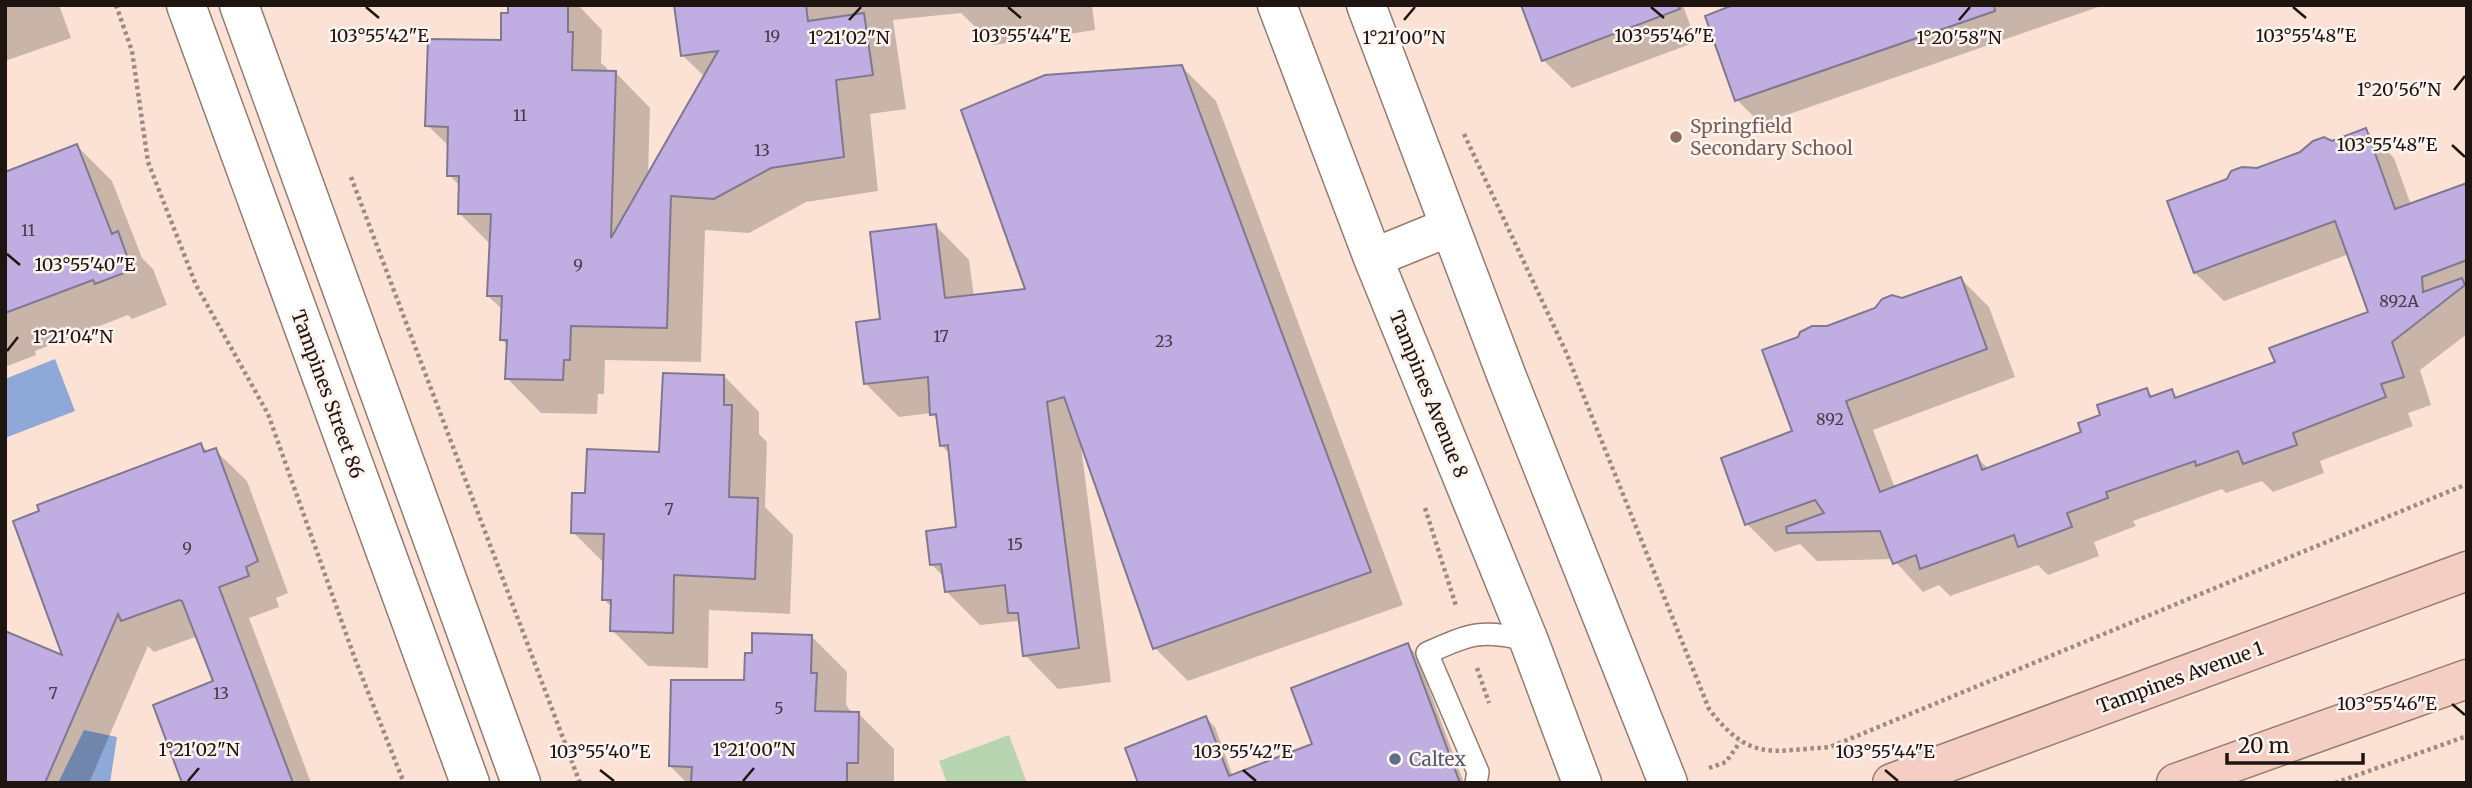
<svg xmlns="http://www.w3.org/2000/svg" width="2472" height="788" font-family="Merriweather,serif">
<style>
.green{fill:#b7d5b1}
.water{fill:#8ea8d8}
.shadow{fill:#0003}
.building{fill:#c0aee2;stroke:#7f788e;stroke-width:2}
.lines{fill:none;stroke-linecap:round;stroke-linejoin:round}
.service-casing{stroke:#937c6f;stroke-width:24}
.minor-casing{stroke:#937c6f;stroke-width:41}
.tertiary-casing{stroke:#937c6f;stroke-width:41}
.secondary-casing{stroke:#937c6f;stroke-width:41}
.path{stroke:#9d8b81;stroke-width:4.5;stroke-dasharray:3.5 3.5;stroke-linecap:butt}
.service{stroke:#fff;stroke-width:21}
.minor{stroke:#fff;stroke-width:38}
.tertiary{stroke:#fff;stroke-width:38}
.secondary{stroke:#f4cec2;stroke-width:38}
.ticks{fill:none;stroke:#1e1510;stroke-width:2.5}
.education-dot{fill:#8d6e63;stroke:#fef3ee;stroke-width:2.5}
.service-dot{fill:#5c6f8a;stroke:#fef3ee;stroke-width:2.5}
.labels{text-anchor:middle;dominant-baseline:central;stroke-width:5;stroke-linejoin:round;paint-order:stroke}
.number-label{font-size:16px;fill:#463b44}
.education-label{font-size:19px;fill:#785e54;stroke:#fef3ee;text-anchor:start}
.street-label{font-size:19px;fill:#1e1510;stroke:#fef3ee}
.service-label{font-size:19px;fill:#4e5e75;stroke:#fef3ee;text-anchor:start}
.ticks-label{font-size:18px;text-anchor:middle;fill:#1e1510;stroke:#fef3ee;stroke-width:5;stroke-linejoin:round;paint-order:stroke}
</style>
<rect width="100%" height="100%" fill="#fce2d5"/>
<path class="green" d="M1009,735l18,48h-80l-8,-22z"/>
<path class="water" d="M55,359l20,52 -70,27v-59z
M84,730l33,7 -7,46h-52z"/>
<path class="shadow" d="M5,5h54l12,33 -66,23z
M510,5h68l24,25 -1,33 6,5v5h9l34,35 -2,69 57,-100 -23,-22 -7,-50h417l3,25 -101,15 -33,-32 -68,7 13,89 -36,5 8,77 -72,11 -57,31 -44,-3 -4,132 -96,-2 -1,34h-6l-1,20 -56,-1 -34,-35 1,-32 -7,-7 2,-29 -15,-14 3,-51 -32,-32 1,-27 -11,-11 1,-28 -23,-22 75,-83 8,-27z
M1523,5h160l13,37 -124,46 -29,-28z
M1738,5h366l-343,119 -24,-24z
M1182,67l34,34 187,504 -215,76 -33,-33 -74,-202 30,236 -53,7 -33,-34 -4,-32 -3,-2 -38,4 -34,-34 -1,-13 -13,-13 26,-37 -7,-73 -10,-10 -2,-24 -8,-8 -32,4 -34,-34 17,-62 54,-95 33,34 5,37 53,-7z
M2366,130l28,28 17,47 56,-20v149l-47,36 11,35 -23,8 5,13 -93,35 4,12 -51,19 -11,-11 -36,12 -4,-4 -89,32 3,5 -42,16 5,14 -51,19 -10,-10 -88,31 -11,-11 -16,7 -30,-33 -76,2 -17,-17 -25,8 -28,-28 47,-92 34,-104 133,-49 28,28 26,70 -142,53 22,58 82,-30 12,11 95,-36 18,-17 44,-26 8,8 17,-7 8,8 98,-36 93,-50 -21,-59 -125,47 -29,-28 62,-103z
M77,146l35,35 30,77 11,11 14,36 -35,14 -4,-4 -93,36 1,4 -31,12v-195z
M724,376l35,36v22l8,8 -2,65 28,28 -3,79 -81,-4 -1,58 -60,-2 -36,-36 1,-22 -10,-9 2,-35 -32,-32 14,-37 74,-41z
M201,445l7,7 7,-2 32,31 41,112 -12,5 3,9 -30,11 62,165h-127l31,-101 -17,-46 -44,16 -6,-6 -59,137h-84l60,-125z
M811,636l36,36 -1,32 6,10h7l35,35v34h-207l-17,-17 75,-84z
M1407,645l9,9 48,129h-324l66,-65 9,9 18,50 81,-32z"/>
<path class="building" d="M508,5h60v27h5l-1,38 44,1 -5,167 107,-187 -37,5 -7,-51h132l2,16 56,-8 9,62 -37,5 8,77 -73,11 -57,31 -43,-3 -4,132 -96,-2 -1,34h-6l-1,20 -58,-1 2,-39h-7l2,-44h-15l4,-82h-33l1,-38h-12l1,-49 -23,-1 3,-87 73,1v-27h7z
M1521,5h158l1,4 -138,52z
M1733,5h261l1,6 -260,90 -30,-85z
M1182,65l189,507 -218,77 -89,-252 -17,5 32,246 -56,8 -5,-43h-10l-3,-28 -60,7 -4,-28 -11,1 -4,-34 30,-4 -8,-82 -8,1 -4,-32 -6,1 -2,-38 -64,7 -8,-62 24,-3 -10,-87 66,-8 9,74 80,-9 -64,-179 84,-35z
M2366,128l29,81 72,-26v77l-45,17 1,15 39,-14 3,7 -73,57 12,35 -23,7 5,13 -93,36 4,12 -54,19 -5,-13 -42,15 -1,-5 -89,31 2,6 -41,15 5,14 -54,20 -4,-12 -94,34 -4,-14 -23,9 -13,-33 -93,2 -1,-6 38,-14 -9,-13 -70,25 -24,-67 71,-27 -30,-81 36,-13 2,-5 12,-6h15l48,-18 7,-9 10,-4 10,3 59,-21 26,72 -141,52 34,91 97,-37 5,15 99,-38 -3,-9 22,-8 -3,-10 50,-17 3,9 22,-8 3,9 100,-36 -6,-14 99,-36 -33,-91 -141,52 -27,-72 60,-22 4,-8 11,-4 15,1 43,-16 13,-11 11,-4 8,4z
M77,144l35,90 6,-3 14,39 -37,14 -2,-4 -88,33v-141z
M663,373l61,2v30h8l-3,92 29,1 -3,81 -81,-4 -1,58 -63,-2 1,-31h-9l2,-66 -33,-1 1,-40h13l2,-44 72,3z
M201,443l3,9 12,-4 42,113 -12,6 3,9 -30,11 74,196h-111l-29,-78 60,-24 -31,-80 -3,-1 -58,21 -3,-7 -73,169h-40v-152l57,24 -49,-134 26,-10 -2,-6z
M752,633l60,2 -1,38h6l-2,38 44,1 -1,51h-11v20h-156l1,-16 -23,-1 2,-86h73l1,-27h7z
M1408,643l52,140h-322l-13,-35 81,-32 23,60 83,-32 -21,-56z"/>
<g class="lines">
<defs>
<path id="service" d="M1476,783l2,-11 -51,-119c43,-19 56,-25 102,-12"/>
<path id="minor" d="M186,5l284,778
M239,5l282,778"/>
<path id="tertiary" d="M1277,5l96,253 156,383 53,142
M1366,5l141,372 161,406
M1373,258l76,-31"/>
<path id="secondary" d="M1892,783l575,-212
M2176,783l291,-104"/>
</defs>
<use href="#service" class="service-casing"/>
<use href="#minor" class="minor-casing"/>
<use href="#tertiary" class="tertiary-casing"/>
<use href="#secondary" class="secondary-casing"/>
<path class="path" d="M116,5l16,46 16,111 48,123 72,129 87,245 49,124
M1464,134l102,218 143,357c41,53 61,42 121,38l637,-263
M351,177l229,606
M1425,508l31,98
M1477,668l12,35
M1709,768l17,-6 14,-20
M2335,783l132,-47"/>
<use href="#service" class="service"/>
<use href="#minor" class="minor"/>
<use href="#tertiary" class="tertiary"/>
<use href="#secondary" class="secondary"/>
</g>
<path class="ticks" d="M366,7l13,11M1008,7l13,11M1651,7l13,11M2293,7l13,11M849,20l12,-13M1404,20l11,-13M1959,20l11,-13M2454,90l11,-14M2452,145l13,12M7,254l13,11M7,351l11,-14M2452,704l13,11M600,770l14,11M1243,770l13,11M1885,770l13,11M188,781l11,-13M743,781l11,-13"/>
<circle class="education-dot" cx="1676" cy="137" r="7"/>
<circle class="service-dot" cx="1395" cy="759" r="7"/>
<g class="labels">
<g class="number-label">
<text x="772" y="36">19</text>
<text x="520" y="115">11</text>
<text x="762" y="150">13</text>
<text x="28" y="230">11</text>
<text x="578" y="265">9</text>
<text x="2399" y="301">892A</text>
<text x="941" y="336">17</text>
<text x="1164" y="341">23</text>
<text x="1830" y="419">892</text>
<text x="669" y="509">7</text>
<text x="1015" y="544">15</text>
<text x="187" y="548">9</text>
<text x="53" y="693">7</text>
<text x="221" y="693">13</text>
<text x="779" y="708">5</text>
</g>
<g class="education-label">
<text x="1690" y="126">Springfield<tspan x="1690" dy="22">Secondary School</tspan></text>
</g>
<g class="street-label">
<text transform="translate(328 394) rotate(70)">Tampines Street 86</text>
<text transform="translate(1429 394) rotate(68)">Tampines Avenue 8</text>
<text transform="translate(2180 677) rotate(-20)">Tampines Avenue 1</text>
</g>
<g class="service-label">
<text x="1409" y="759">Caltex</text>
</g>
</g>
<g class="ticks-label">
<text x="1664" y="42">103°55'46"E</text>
<text x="379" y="42">103°55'42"E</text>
<text x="1021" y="42">103°55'44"E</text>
<text x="2306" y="42">103°55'48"E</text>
<text x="849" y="44">1°21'02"N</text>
<text x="1404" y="44">1°21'00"N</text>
<text x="1959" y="44">1°20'58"N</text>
<text x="2399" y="96">1°20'56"N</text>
<text x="2387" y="151">103°55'48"E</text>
<text x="85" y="271">103°55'40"E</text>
<text x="73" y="343">1°21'04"N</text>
<text x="2387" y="710">103°55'46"E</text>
<text x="199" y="756">1°21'02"N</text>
<text x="754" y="756">1°21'00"N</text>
<text x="600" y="758">103°55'40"E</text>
<text x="1243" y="758">103°55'42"E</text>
<text x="1885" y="758">103°55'44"E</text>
</g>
<rect width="2472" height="788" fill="none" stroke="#1e1510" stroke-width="14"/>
<path d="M2227 753v10h136v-10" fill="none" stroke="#1e1510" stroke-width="3.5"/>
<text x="2238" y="753" font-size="21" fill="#1e1510" stroke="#fef3ee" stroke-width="5" paint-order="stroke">20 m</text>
</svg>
